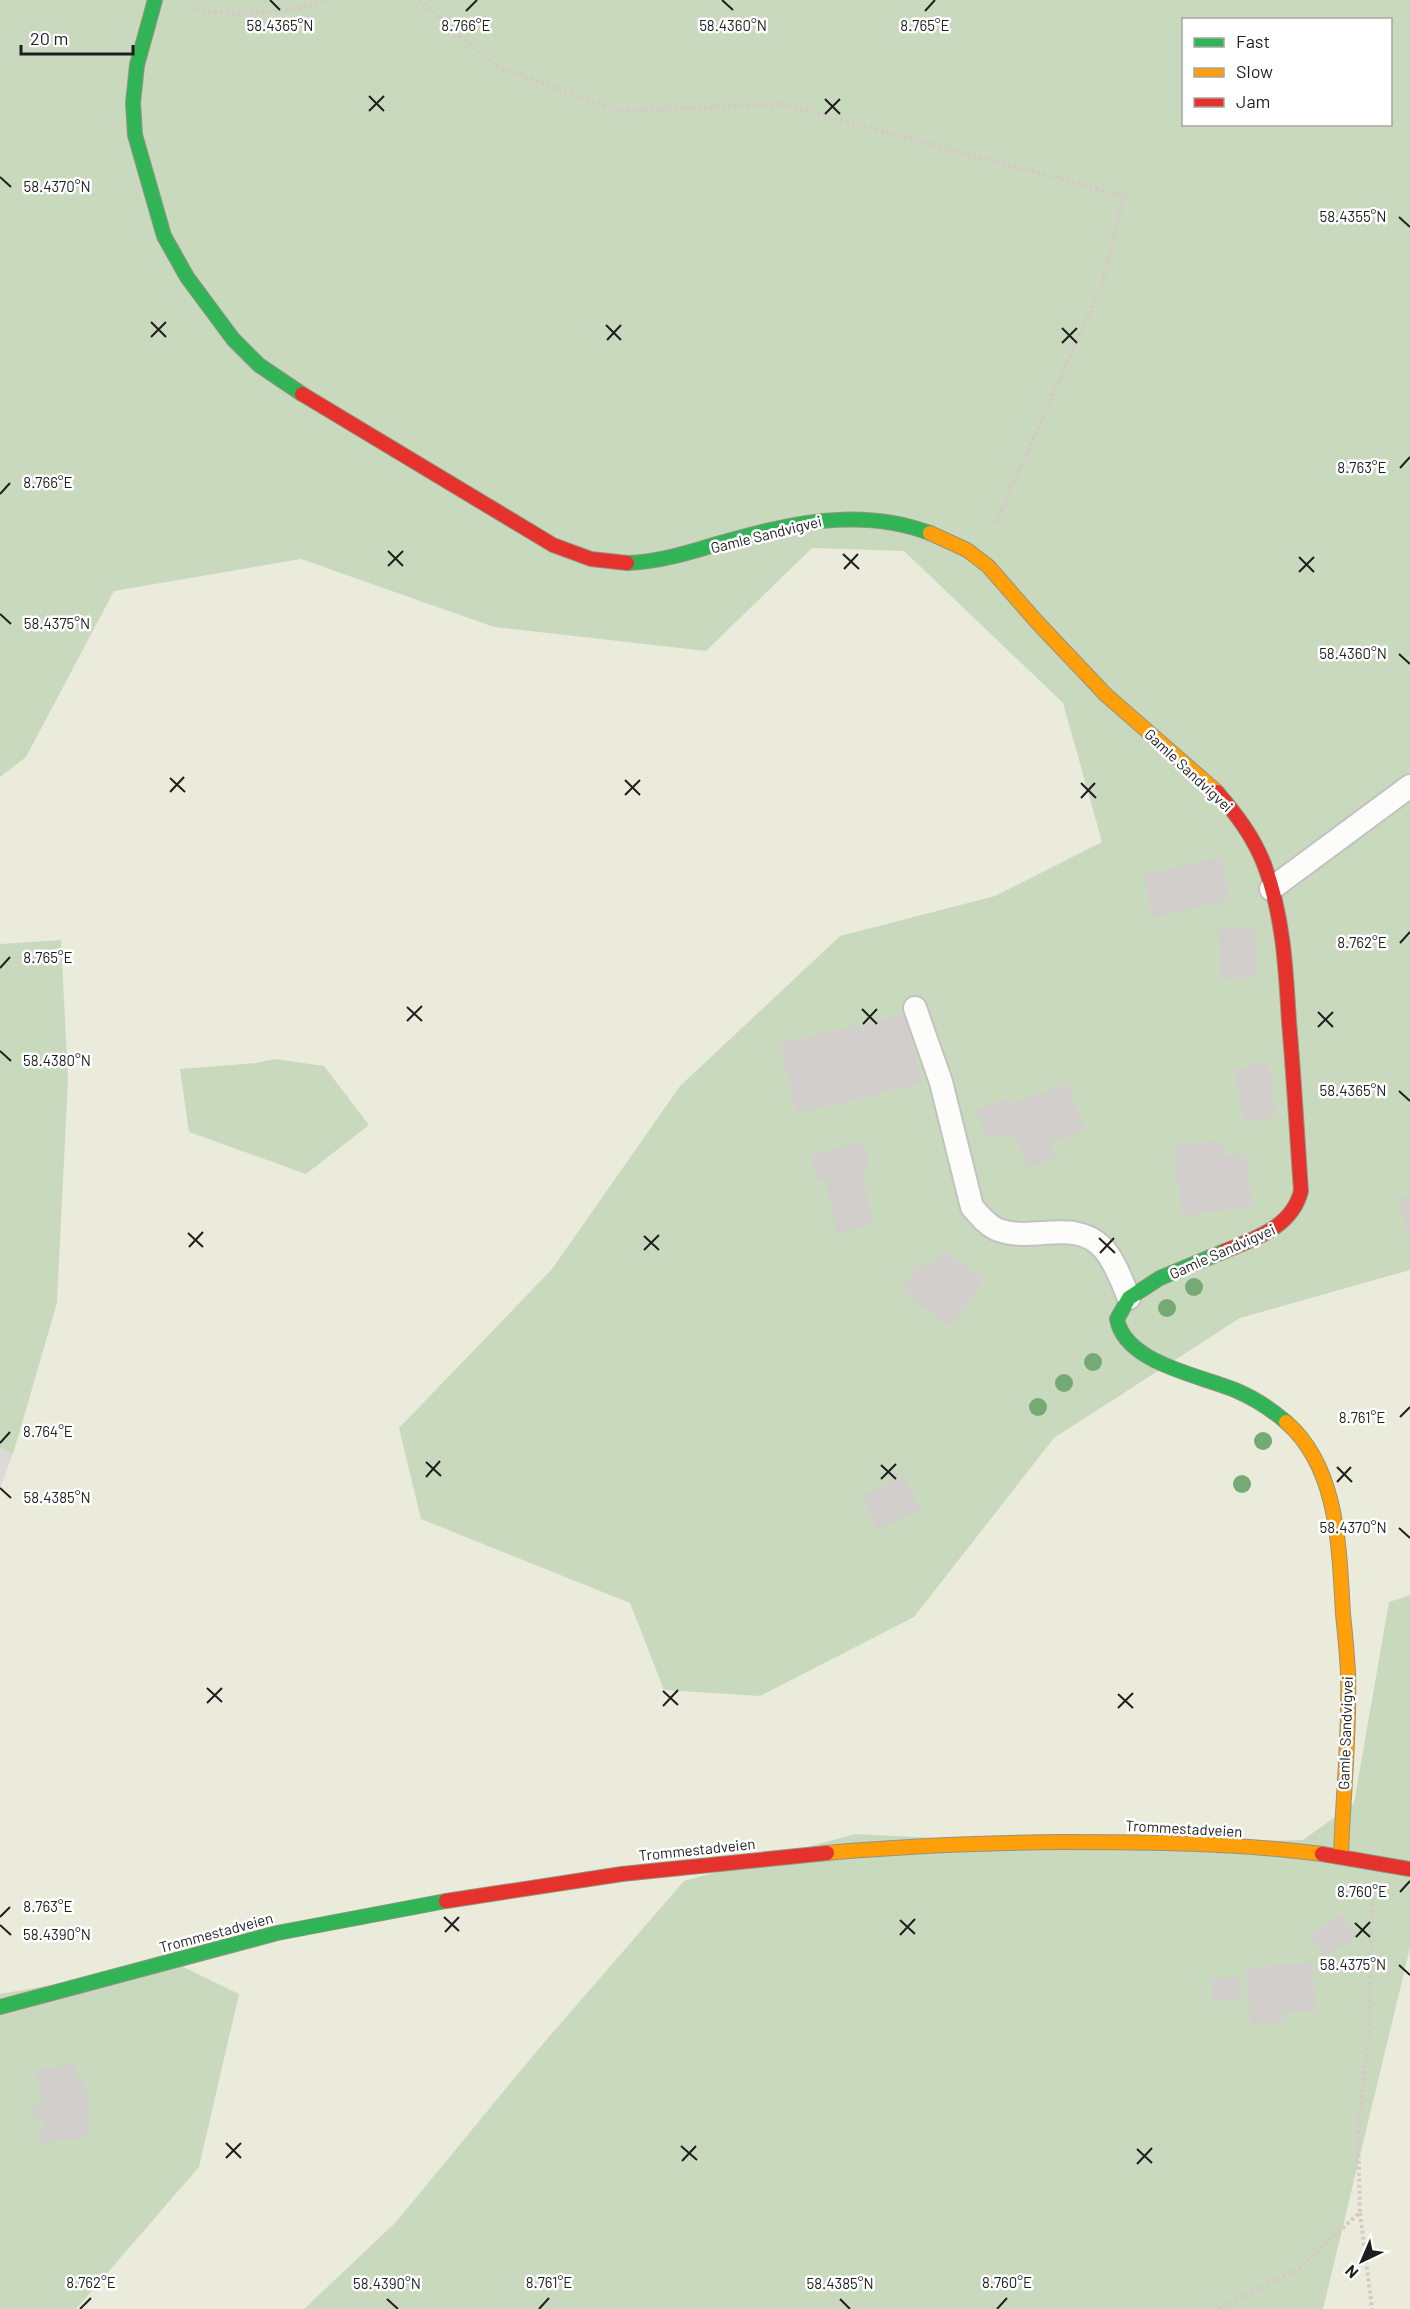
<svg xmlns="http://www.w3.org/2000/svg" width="1410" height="2309" font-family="Barlow,sans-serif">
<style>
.residential{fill:#dbdad8}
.farmland{fill:#ebebdb;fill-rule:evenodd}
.forest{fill:#c9d9be;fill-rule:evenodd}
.building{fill:#d1cecc}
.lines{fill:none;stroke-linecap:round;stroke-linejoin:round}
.lane-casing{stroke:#c3c2c1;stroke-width:26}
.fast-casing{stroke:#949480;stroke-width:16}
.slow-casing{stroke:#949480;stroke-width:16}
.jam-casing{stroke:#949480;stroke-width:16}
.path{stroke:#d5c9c7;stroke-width:4;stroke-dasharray:3 3;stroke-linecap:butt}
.lane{stroke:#fcfcfb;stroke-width:22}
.fast{stroke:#30b455;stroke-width:14}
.slow{stroke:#ff9f0a;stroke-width:14}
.jam{stroke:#e5322d;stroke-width:14}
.tree{fill:#75aa75}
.ticks{fill:none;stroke:#1e1e1e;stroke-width:2}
.labels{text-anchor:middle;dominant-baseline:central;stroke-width:5;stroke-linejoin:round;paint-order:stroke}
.street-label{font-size:15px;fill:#1e1e1e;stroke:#fff}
.ticks-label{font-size:15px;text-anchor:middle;fill:#1e1e1e;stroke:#fff;stroke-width:5;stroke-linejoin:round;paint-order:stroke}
</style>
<rect width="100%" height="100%" fill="#eceae7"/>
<path class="residential" d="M0,1448l13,6 -13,35z"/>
<path class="farmland" d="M812,548l92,3 159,152 39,139 -107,54 -155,40 -160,150 -128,183 -153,159 23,91 208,84 35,87 95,6 154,-79 140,-179 186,-120 170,-48v325l-21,8 -35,200 -51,37 -619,41 -148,171 -140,170 -92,87h-228l123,-142 -199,-173v-505l13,-35 44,-151 11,-224 -7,-139 -61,4v-167l26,-21 88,-165 187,-32 193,68 212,24zM275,1059l-86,73 67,-69z
M1410,1948v361h-87l86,-359z"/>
<path class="forest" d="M0,0h1410v1270l-170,48 -186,120 -140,179 -154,79 -96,-6 -34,-87 -209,-84 -22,-91 153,-159 128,-183 160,-150 155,-40 107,-54 -39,-139 -159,-152 -92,-3 -106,103 -212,-24 -193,-68 -187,32 -88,166 -26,20zM1184,20h206v104h-206z
M61,940l7,139 -11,224 -44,151 -13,-6v-504z
M275,1059l49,7 45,59 -63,49 -117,-42 -9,-63 76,-6z
M1410,1595v353l-87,361h-1019l92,-87 140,-170 148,-171 171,-47 224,11 224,-5 51,-37 35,-201z
M175,1963l64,31 -40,173 -123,142h-76v-315z"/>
<path class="building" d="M1220,857l10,43 -77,18 -10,-43z
M1253,926l4,51 -35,2 -4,-51z
M905,1014l17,69 -125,30 -17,-69z
M1268,1063l9,54 -33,5 -9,-53z
M1067,1083l18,47 -35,13 6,15 -28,10 -14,-36 -26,9 -12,-31 35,-13 2,7z
M1221,1140l3,16 21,-3 8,53 -70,10 -10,-69z
M864,1142l6,27 -8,2 11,54 -37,8 -11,-54 -9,2 -6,-27z
M1410,1195v42h-1l-10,-39z
M943,1251l41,27 -32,49 -41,-27 2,-4 -11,-8 18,-27 11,8z
M905,1477l15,34 -43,18 -15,-34z
M1342,1914l15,23 -33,20 -14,-22z
M1312,1962l4,48 -31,3 1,8 -35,3 -5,-56z
M1238,1977l2,21 -27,3 -2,-22z
M76,2064l3,15 5,-1 6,39 -5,1 3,19 -47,6 -2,-14 6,-1 -1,-8 -10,1 -2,-14 10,-1 -6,-36z"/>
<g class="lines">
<defs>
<path id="lane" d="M1271,889l139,-103
M915,1008l26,74 31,125c7,8 14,17 24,22 35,15 78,-12 107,19 12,13 19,34 26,50"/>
<path id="fast" d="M155,0l-18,65 -4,38 2,32 29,101 23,41 46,62 26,26 43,29
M627,563c31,-1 61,-10 90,-19 71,-20 141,-38 213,-11
M1225,1251l-65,27 -31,20 -12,21c8,44 82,56 118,71 19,8 36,19 51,32
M0,2007l277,-74 169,-32"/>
<path id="slow" d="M930,533l37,17 21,16 48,55 70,74 111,97
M1286,1422c53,46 53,127 57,192 2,19 4,39 5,59 2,60 -5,121 -7,182
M827,1853c78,-7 157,-10 236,-11 86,0 173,1 259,12"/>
<path id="jam" d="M302,394l251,151 38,14 36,4
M1217,792c19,22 36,44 47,72 19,50 22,105 25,158 5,56 8,113 12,169 -9,36 -45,47 -76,60
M1322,1854l88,15
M446,1901l176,-27 205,-21"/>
</defs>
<use href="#lane" class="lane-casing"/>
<use href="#fast" class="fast-casing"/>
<use href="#slow" class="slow-casing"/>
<use href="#jam" class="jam-casing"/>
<path class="path" d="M419,0l76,66 125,45 161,-7 343,92 -21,86 -108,243
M190,9c43,7 97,6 138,-9
M1360,2213l12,96
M1218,2309l82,-41 60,-56 -2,-81 11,-96 3,-137"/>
<use href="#lane" class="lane"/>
<use href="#fast" class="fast"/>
<use href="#slow" class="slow"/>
<use href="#jam" class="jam"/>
</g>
<g class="tree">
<circle cx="1194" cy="1287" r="9"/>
<circle cx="1167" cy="1308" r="9"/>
<circle cx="1093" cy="1362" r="9"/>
<circle cx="1064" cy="1383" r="9"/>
<circle cx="1038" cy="1407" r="9"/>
<circle cx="1263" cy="1441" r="9"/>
<circle cx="1242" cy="1484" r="9"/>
</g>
<path class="ticks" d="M270,0l10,10M722,0l11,10M466,11l11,-11M925,11l10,-11M369,96l15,15M825,99l15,15M369,111l15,-15M825,114l15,-15M0,177l11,10M1399,217l11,10M151,322l15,15M606,325l15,15M1062,328l15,15M151,337l15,-15M607,340l14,-15M1062,343l15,-15M1400,468l10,-11M0,494l10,-11M388,551l15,15M843,554l16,15M1299,557l15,15M388,566l15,-15M844,569l14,-15M1299,572l15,-15M0,614l11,10M1399,654l11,10M170,778l15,14M625,780l15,15M1081,783l15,15M170,792l14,-15M625,795l15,-15M1081,798l14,-15M1400,943l10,-11M0,968l10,-11M407,1007l15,14M862,1009l15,15M1318,1012l15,15M407,1021l15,-15M863,1024l14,-15M1318,1027l15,-15M0,1051l11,10M1399,1091l11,10M188,1233l15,14M644,1236l15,14M1099,1238l16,15M189,1247l14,-15M644,1250l15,-15M1100,1253l14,-15M1400,1417l10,-10M0,1443l10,-11M426,1462l15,14M881,1465l15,14M1337,1467l15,15M426,1477l14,-16M881,1479l15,-15M1337,1482l14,-15M0,1488l11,10M1399,1528l11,10M207,1688l15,14M663,1691l15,14M1118,1694l15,14M207,1703l15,-15M663,1706l15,-16M1118,1708l15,-15M1400,1892l10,-11M0,1917l10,-10M444,1917l15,14M900,1920l15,14M1355,1923l15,14M0,1925l11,10M445,1932l14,-15M900,1935l15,-16M1356,1937l14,-15M1399,1965l11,10M226,2143l15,15M681,2146l16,14M1137,2149l15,14M226,2158l15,-15M682,2161l14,-15M1137,2164l15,-16M387,2299l11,10M840,2299l10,10M80,2309l11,-11M539,2309l10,-11M997,2309l10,-11"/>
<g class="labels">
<g class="street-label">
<text transform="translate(766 534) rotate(-14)">Gamle Sandvigvei</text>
<text transform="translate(1189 770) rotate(43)">Gamle Sandvigvei</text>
<text transform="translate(1222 1251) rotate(-24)">Gamle Sandvigvei</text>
<text transform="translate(1345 1733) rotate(-88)">Gamle Sandvigvei</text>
<text transform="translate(1184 1828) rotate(3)">Trommestadveien</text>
<text transform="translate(697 1849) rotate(-6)">Trommestadveien</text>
<text transform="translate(216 1932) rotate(-15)">Trommestadveien</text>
</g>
</g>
<g class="ticks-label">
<text x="280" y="31">58.4365°N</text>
<text x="733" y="31">58.4360°N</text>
<text x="466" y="31">8.766°E</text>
<text x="925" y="31">8.765°E</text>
<text x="57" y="192">58.4370°N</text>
<text x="1353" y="222">58.4355°N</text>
<text x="1362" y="473">8.763°E</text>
<text x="48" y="488">8.766°E</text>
<text x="57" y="629">58.4375°N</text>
<text x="1353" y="659">58.4360°N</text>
<text x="1362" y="948">8.762°E</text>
<text x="48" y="963">8.765°E</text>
<text x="57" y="1066">58.4380°N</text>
<text x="1353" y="1096">58.4365°N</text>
<text x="1362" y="1423">8.761°E</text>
<text x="48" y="1437">8.764°E</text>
<text x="57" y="1503">58.4385°N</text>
<text x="1353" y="1533">58.4370°N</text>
<text x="1362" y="1897">8.760°E</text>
<text x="48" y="1912">8.763°E</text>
<text x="57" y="1940">58.4390°N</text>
<text x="1353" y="1970">58.4375°N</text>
<text x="91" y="2288">8.762°E</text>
<text x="549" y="2288">8.761°E</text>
<text x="1007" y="2288">8.760°E</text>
<text x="387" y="2289">58.4390°N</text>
<text x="840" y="2289">58.4385°N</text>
</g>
<rect x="1182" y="18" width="210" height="108" fill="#ffffff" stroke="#a5a5a5" stroke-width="1.5"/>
<rect x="1194" y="38" width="30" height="9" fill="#30b455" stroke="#a5a5a5" stroke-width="1.5"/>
<text x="1236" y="48" font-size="18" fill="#1e1e1e">Fast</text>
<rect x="1194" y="68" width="30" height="9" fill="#ff9f0a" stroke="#a5a5a5" stroke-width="1.5"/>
<text x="1236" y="78" font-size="18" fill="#1e1e1e">Slow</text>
<rect x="1194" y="98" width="30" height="9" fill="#e5322d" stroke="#a5a5a5" stroke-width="1.5"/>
<text x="1236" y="108" font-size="18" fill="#1e1e1e">Jam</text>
<g transform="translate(1362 2261) rotate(224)" stroke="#ffffff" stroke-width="4.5" paint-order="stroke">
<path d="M0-4.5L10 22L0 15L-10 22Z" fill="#1e1e1e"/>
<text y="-9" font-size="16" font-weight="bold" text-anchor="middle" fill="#1e1e1e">N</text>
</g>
<path d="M21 45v9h112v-9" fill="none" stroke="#1e1e1e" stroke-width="3"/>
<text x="30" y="45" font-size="18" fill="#1e1e1e" stroke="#ffffff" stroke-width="4.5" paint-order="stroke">20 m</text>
</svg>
